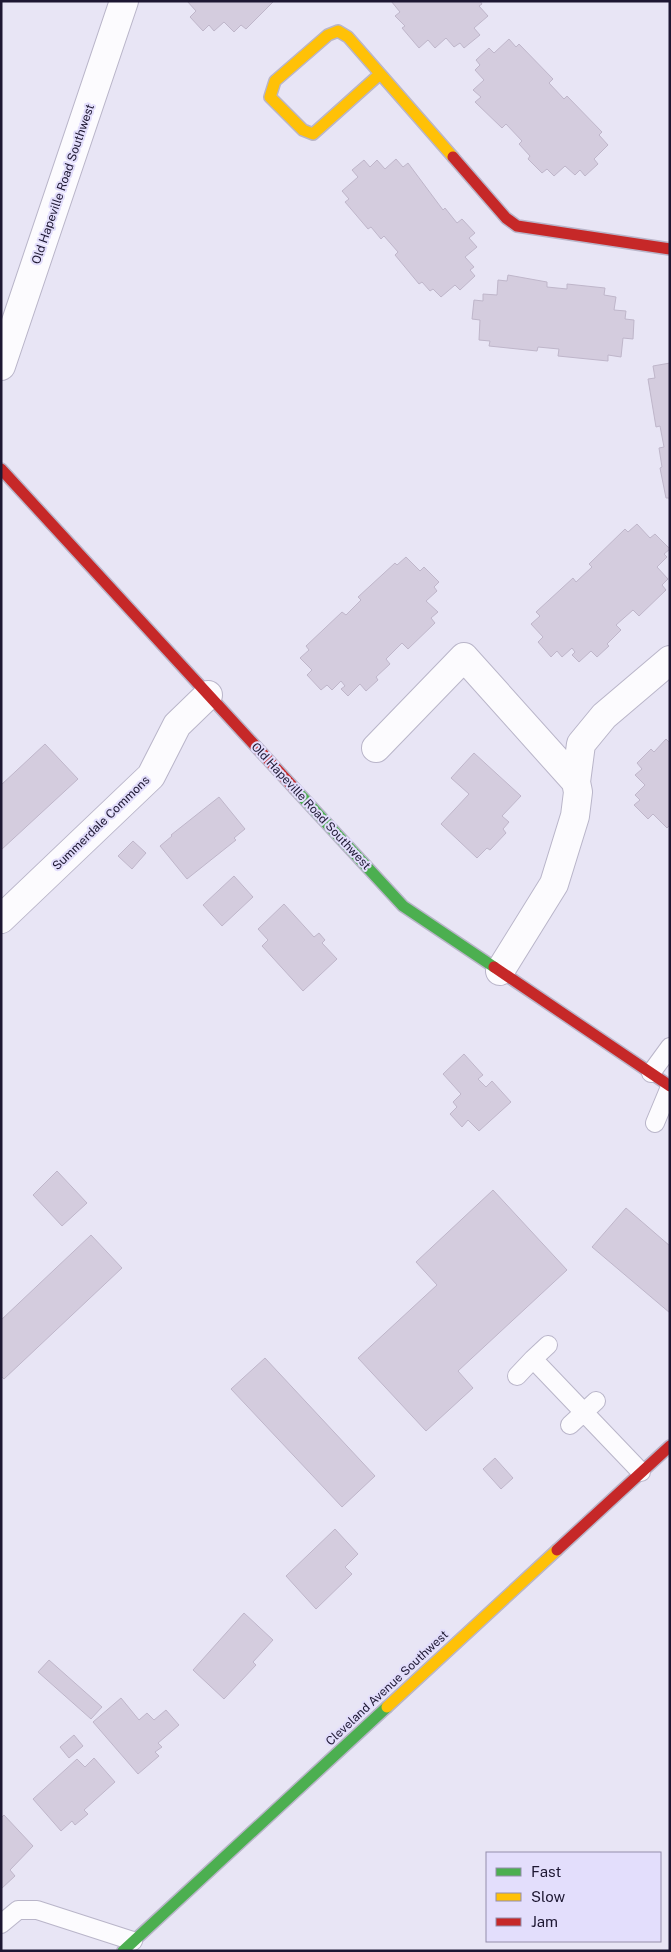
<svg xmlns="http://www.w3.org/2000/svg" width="671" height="1952" font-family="'Public Sans',sans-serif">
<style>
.building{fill:#d4ccde;stroke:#bfb6ca}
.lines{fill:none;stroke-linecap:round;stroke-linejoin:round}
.lane-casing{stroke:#b9b5c9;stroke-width:20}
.street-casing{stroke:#b9b5c9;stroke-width:30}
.fast-casing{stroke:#b9b5c9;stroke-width:14}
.slow-casing{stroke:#b9b5c9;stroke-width:14}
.jam-casing{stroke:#b9b5c9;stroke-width:14}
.lane{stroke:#fcfbfe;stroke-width:18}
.street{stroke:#fcfbfe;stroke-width:28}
.fast{stroke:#4caf50;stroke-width:11}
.slow{stroke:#ffc107;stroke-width:11}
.jam{stroke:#c62828;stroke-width:11}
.labels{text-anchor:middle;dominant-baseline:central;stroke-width:4;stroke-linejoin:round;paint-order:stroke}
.street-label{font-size:12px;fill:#1d1732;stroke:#e3defc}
</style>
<rect width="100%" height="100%" fill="#e8e5f5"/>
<path class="building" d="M187,1h85l1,1 -27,27 -5,-4 -7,7 -10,-10 -10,9 -5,-6 -6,6 -13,-14 6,-6z
M391,1h89l2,3 -3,2 9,10 -14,12 6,7 -16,13 -4,-5 -6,4 -8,-9 -11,10 -7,-8 -9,8 -17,-20 3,-2 -10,-10 5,-4z
M509,39l7,8 3,-3 34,35 -4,4 15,16 3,-3 35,36 -3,3 9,10 -14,14 4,5 -13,12 -5,-6 -5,5 -10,-9 -11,10 -7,-7 -5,4 -14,-14 2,-3 -11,-12 3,-3 -16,-17 -4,4 -27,-26 6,-5 -8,-7 11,-10 -9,-10 5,-5 -4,-5 13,-12 5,5z
M396,159l7,8 5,-4 35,47 2,-2 12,15 5,-4 13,14 -6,5 8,9 -12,10 9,10 -4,3 5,6 -15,14 -5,-5 -14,12 -8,-8 -3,2 -8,-9 -3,2 -24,-29 3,-3 -14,-16 -3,3 -10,-12 -3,2 -23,-27 4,-3 -7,-8 16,-14 -6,-7 12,-10 6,7 7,-7 8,9z
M508,275l39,7v5l20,2v-5l38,4 -1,7 12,2 -2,13 12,1 -1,8 9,1 -1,19 -10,-1 -2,19 -13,-2v6l-50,-5 1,-7 -21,-2 -1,4 -48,-5 1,-5 -11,-1 1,-20 -8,-1 2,-19 9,1v-7l14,1 1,-15 9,1z
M670,363v140l-1,-5h-3l-6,-30 2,-1 -3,-19 5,-1 -4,-21 -4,1 -8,-48 7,-1 -2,-12z
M637,524l13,14 5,-4 15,15 -6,5 3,3 -10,10 11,12 -6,6 4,5 -27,26 -6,-6 -17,15 5,5 -14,14 2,2 -12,11 -6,-6 -12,11 -7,-7 3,-3 -3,-4 -10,9 -5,-6 -6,6 -13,-15 5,-5 -12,-13 9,-8 -4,-4 37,-34 3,4 16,-15 -3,-3 36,-35 3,3z
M406,557l14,14 4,-4 15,15 -5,5 3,4 -11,10 12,11 -7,6 4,5 -27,26 -6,-6 -16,16 4,5 -14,13 2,3 -12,11 -6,-7 -12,12 -7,-7 4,-3 -4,-5 -9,9 -5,-5 -6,5 -14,-15 5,-5 -12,-12 9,-8 -3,-4 36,-34 4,3 15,-15 -3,-3 37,-34 2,2z
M666,739l4,4v82l-3,3 -14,-14 -5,5 -14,-14 6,-5 -5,-5 10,-10 -10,-10 7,-6 -5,-6 14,-14 3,3z
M45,744l33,35 -77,71v-65z
M474,753l47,43 -19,20 7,6 -6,7 3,4 -16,17 -3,-2 -10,10 -36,-34 28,-30 -18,-16z
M219,797l26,32 -11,9 2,2 -49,39 -27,-33 12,-10 -1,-1z
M133,841l13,12 -14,16 -14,-13z
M234,876l19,21 -31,29 -19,-21z
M284,904l30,33 5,-4 6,7 -3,3 15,16 -34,32 -41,-45 6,-6 -10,-11z
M464,1054l19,21 -5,4 8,8 6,-6 19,21 -32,29 -11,-11 -6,7 -12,-13 7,-7 -4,-5 8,-8 -18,-20z
M57,1171l30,32 -25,23 -29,-31z
M493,1190l74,80 -109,101 15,17 -47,43 -68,-73 79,-73 -21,-23z
M626,1208l44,38v67l-78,-66z
M91,1235l31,33 -118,111 -3,-3v-56z
M265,1358l110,118 -33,31 -111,-118z
M495,1458l18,20 -12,11 -18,-20z
M335,1529l23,25 -13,13 7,7 -36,35 -30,-33z
M244,1613l29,27 -20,22 3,3 -32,34 -31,-29z
M49,1660l53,47 -11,12 -53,-47z
M121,1698l18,22 8,-7 7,7 12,-10 13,15 -21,18 4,4 -7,5 4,4 -21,18 -45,-52z
M74,1735l9,11 -14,12 -9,-11z
M94,1758l21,24 -31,28 4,4 -13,11 -3,-4 -11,10 -28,-32 44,-40 8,8z
M4,1815l29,31 -23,24 5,6 -14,13v-71z"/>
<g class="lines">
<defs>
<path id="lane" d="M651,1073l19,-26
M655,1123l15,-36
M548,1345l-15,14 108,113
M517,1376l16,-17
M570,1425l26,-24
M1,1924l17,-14h19l96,31"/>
<path id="street" d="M1,366l123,-365
M376,748l88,-91 112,125 2,10 -3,24 -21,68 -54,87
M576,782l5,-38 23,-28 66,-56
M1,919l150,-143 26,-51 31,-30"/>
<path id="fast" d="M295,789l108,117 91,61
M123,1951l264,-244"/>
<path id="slow" d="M380,74l-67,60 -10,-4 -33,-33 5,-16 53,-46 10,-4 10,6 105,120
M387,1707l170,-157"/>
<path id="jam" d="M453,157l53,61 11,8 153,23
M1,469l294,320
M494,967l176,119
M557,1550l113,-104"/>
</defs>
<use href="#lane" class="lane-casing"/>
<use href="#street" class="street-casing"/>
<use href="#fast" class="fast-casing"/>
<use href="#slow" class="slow-casing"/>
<use href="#jam" class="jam-casing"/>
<use href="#lane" class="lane"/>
<use href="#street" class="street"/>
<use href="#fast" class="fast"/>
<use href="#slow" class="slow"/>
<use href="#jam" class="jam"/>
</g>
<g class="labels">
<g class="street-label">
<text transform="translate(63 184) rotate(-71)">Old Hapeville Road Southwest</text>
<text transform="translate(311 806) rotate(47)">Old Hapeville Road Southwest</text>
<text transform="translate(101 823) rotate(-44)">Summerdale Commons</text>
<text transform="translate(387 1688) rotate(-43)">Cleveland Avenue Southwest</text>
</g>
</g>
<rect width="671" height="1952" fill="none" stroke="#1d1732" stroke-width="5"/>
<rect x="486" y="1852" width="175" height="90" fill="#e3defc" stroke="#948eab"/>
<rect x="496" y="1868" width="25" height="8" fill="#4caf50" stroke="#948eab"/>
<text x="531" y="1877" font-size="15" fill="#1d1732">Fast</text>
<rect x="496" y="1893" width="25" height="8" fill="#ffc107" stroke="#948eab"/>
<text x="531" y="1902" font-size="15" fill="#1d1732">Slow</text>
<rect x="496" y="1918" width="25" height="8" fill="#c62828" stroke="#948eab"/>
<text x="531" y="1927" font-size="15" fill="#1d1732">Jam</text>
</svg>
